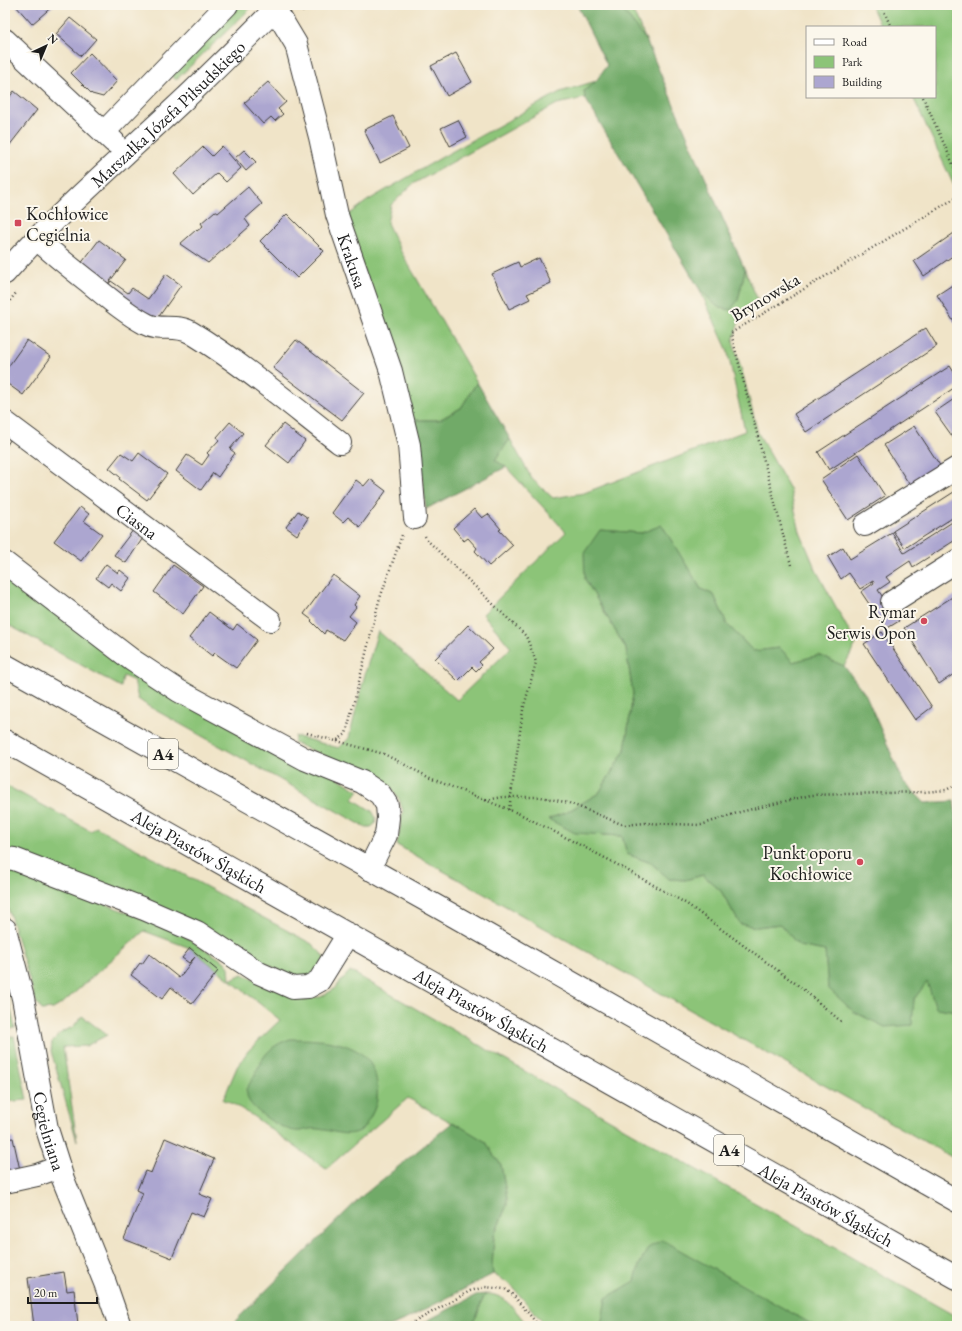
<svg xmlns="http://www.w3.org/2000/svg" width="962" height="1331" font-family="'EB Garamond',serif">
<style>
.green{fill:#8cc478;stroke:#54704a}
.forest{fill:#71aa68;stroke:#466342}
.building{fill:#aca6d0}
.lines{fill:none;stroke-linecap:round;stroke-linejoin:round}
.minor-casing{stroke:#3c3a36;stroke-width:24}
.highway-casing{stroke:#3c3a36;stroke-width:24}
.path{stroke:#3c3a36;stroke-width:2.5;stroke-dasharray:1 3;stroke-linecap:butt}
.minor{stroke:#fff;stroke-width:22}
.highway{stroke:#fff;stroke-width:22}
.poi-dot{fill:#d1495b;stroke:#fbf7ec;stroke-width:1.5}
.labels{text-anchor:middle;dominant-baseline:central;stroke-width:4;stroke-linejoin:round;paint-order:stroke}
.shield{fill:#fbf7ec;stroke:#5f5e5a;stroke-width:1}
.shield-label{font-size:17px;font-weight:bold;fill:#1c1c1c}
.street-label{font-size:18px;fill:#1c1c1c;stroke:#fbf7ec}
.poi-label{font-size:18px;fill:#1c1c1c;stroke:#fbf7ec;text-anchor:end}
</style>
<rect width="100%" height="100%" fill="#fbf7ec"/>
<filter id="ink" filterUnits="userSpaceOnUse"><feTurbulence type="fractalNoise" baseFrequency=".025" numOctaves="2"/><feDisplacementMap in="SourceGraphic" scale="8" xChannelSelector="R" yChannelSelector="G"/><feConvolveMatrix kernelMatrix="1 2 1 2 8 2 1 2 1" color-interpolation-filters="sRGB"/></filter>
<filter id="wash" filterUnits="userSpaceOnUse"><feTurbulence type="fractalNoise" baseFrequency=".012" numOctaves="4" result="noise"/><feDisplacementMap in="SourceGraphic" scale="16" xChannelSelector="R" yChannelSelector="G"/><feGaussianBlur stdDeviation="0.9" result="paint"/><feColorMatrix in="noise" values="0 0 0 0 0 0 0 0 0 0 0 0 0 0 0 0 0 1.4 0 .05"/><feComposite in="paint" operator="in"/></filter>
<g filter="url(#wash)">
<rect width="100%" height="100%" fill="#f0e4c8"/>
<path class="green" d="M235,5h19l-78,75 -6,-6z
M621,5h9l16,35 -21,-27z
M871,5h86v182l-2,1 -42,-91h22v-70h-54z
M596,81l-12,10 1,7 -28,6 -144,80 -22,21 -4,18 13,27 77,132 -16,26 -22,12h-26l-67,-203 21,-16 77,-45 116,-64z
M745,270l14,33 -19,15 -7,23 10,34 15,58 32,56 10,43 15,36 41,76 -12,22 -25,-11 -26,7 -13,-14 -27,3 -26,-27 -13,-29 -13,-6 -39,-63 -21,7 -41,-3 -15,49 41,70 7,45 -8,56 -26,43 -32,19 -19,7 53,16 21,1 5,18 24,9 18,16 16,1 18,-5 18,16 19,33 17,3 23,-3 19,22 26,5 3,37 83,37 3,-26 13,-18 9,26 21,4v149l-560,-315 6,-34 -4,-12 -9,-13 -25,-13 -71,-30 1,-7 44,12 10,-10 17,-68 12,-39 79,69 54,-52 -28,-34 83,-82 -60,-65 -11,-7 15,-21 22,40 21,19 31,-5 161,-62 -18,-82 -27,-59 19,18 19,-8z
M5,572l354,219 -6,8 19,12 4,7 -1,6 -4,3h-6l-217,-121 -10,-7 -4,-18 -11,-5 -2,11 -116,-64z
M5,785l86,46 5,-4 216,117 8,8 5,7 -17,21 -20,-5 -49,-25 -234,-101z
M5,866l171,65 49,31 4,5 1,13 12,-6 59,24 20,-1 13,-8 16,-18 368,211 239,135v9h-411l-35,-41 -18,-11 -1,-7 2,-31 13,-31 -6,-40 -10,-14 -5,-9 -78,-44 -82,71 -76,-55 -20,-12 -7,-2 14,-33 11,-16 32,-31 -90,-72 -46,-17 -81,72 -10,6 -11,1 -6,-8 -31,-104z
M5,985l10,43 -10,2z
M82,1016l25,19 -21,11 -23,1 14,94 -26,-90 1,-9 10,-10 11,-5z
M14,1036l13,64 -22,2v-65z
M486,1294c19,-1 31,19 42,32h-59c11,-11 9,-21 17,-32z"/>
<path class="forest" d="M577,5h44l4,8 21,27 99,230 -7,30 -7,10 -12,-2 -19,-18 -115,-192 -1,-7 12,-10 11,-16z
M477,382l33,57 -15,21 11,7 -80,42 -7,-59 -6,-30h26l22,-12z
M662,525l39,64 13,6 13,29 26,27 27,-3 13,14 26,-7 25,11 22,29 37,86 22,22 29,-2 3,26v184l-21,-3 -9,-26 -13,17 -2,26 -27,2 -31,-15 -26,-24 -3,-37 -26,-5 -19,-22 -23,3 -17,-3 -19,-33 -18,-16 -18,5 -16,-1 -18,-16 -24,-9 -5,-18 -47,-3 -27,-14 19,-7 32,-19 26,-43 8,-56 -7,-45 -41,-70 -1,-26 16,-23 41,3z
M290,1039c44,0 92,4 87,60 0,8 -11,28 -17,32 -14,7 -28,-1 -42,-2 -9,-1 -11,1 -18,2 -14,2 -44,-18 -51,-30 -2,-3 -2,-8 -3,-12 17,-23 12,-39 44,-50z
M453,1122l33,20 5,9 10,14 6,33v7l-13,31 -2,31 1,7 -100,52h-163l131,-129z
M662,1240l153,86h-214l5,-28 29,-17 4,-16 9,-17z
M486,1294c-8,11 -5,21 -17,32h-52l59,-31z"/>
<g id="blocks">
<path class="building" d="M15,5h39l-22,19z
M70,18l26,21 -15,17 -25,-22z
M90,53l27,28 -14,16 -11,-3 -21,-21z
M456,53l16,29 -25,14 -16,-30z
M268,82l18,20 -8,7 5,5 -8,7 -4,-4 -8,7 -19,-21z
M14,91l23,19 -32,41v-48z
M393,116l16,32 -29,15 -16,-33z
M458,120l9,17 -17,9 -9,-18z
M222,146l19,22 -15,14 -9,-9 -24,22 -19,-21 29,-27 9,9z
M244,150l12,12 -10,9 -11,-13z
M248,187l14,17 -17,15 5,7 -42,37 -28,-19 16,-14 1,1 6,-5 -2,-3 14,-12 3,2z
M287,214l37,37 -27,27 -37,-37z
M957,231v22l-33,23 -10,-15z
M99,240l27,20 -22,29 -27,-20z
M539,258l12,25 -24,11 3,5 -21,10 -17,-35 26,-12 2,5z
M166,274l15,11 -26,37 -49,-34 5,-7 17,12 4,-5 16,11z
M957,282v45l-20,-32z
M926,328l11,18 -131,86 -12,-18z
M27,340l24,17 -28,38 -18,-13v-11z
M296,340l68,53 -22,27 -69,-52z
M950,366l7,11v9l-128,84 -11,-18z
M957,397v46l-22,-31z
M230,422l13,11 -13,16 5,4 -17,24 -5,-4 -12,17 -25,-19 11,-16 15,10 7,-10 -2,-2 12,-13 -2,-3z
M283,424l22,17 -16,22 -23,-18z
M914,426l27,41 -30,20 -27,-42z
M5,431l7,6 -7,11z
M121,453l12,8 6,-8 28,21 -20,26 -28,-21 1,-2 -11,-9z
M858,454l27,42 -37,24 -27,-41z
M370,479l16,12 -26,36 -12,-10 -5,5 -11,-9 24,-33 8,6z
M957,490v25l-52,33 -12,-17z
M80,507l9,7 -5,7 18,13 -21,27 -27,-20z
M474,509l8,9 6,-4 13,15 -2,1 14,15 -24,21 -14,-15 2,-3 -9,-10 -4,3 -11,-13z
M298,511l10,7 -11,17 -11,-8z
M957,519v20l-44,28 -3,-6 -24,16 4,5 -12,8 21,31 -13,8 -25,-37 13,-9 -1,-2 -13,8 -11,-16 -8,6 -13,-22 15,-10 7,12 42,-26 12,20z
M137,525l10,7 -21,31 -12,-8z
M106,564l12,9 2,-3 10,8 -9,13 -10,-8 -3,4 -12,-9z
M173,565l30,21 -20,28 -29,-22z
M333,575l27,21 -6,9 2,2 -7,9 7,6 -13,18 -17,-10 -2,4 -13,-13 1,-1 -8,-6z
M957,594v78l-18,12 -35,-56z
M209,612l24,18 4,-6 20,16 -21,28 -21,-15 -3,3 -23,-18z
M468,625l25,24 -14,13 3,3 -6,6 -4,-4 -14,14 -23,-22z
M882,632l50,75 -17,13 -51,-76z
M190,948l28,23 -26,33 -21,-17 -9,12 -31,-24 9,-12 2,1 7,-10 30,24 16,-21 -6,6 -7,-5z
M13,1138l7,32 -15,3v-34z
M165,1138l49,21 -15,35 13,5 -8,18 -13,-5 -19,46 -48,-19 19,-46 -6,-3 8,-19 6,2z
M64,1272l3,19 7,-1 4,34 -16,2h-28l-6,-48z"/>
</g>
</g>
<g filter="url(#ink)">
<use href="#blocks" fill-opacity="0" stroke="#3c3a36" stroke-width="1"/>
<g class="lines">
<defs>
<g id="minor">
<path id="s1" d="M275,9l21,35 24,93 17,78 54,156 18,74 6,73"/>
<path d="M5,40l109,102"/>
<path d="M104,132l123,-127"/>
<path d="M36,238c17,16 35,30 54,45 17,14 35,30 56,41 14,8 30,-1 46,9 52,32 100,73 148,110"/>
<path id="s2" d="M5,273c58,-66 125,-122 188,-182 29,-28 58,-57 86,-86"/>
<path id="s3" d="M5,422l265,198"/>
<path d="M865,525l92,-57"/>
<path d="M5,563l127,97 47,31 126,68 57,23 18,12 7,11 1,13 -2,17 -17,34"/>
<path d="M892,602l65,-41"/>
<path d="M5,858l9,1 130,50 53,23 62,41 34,15 15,-1 11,-6 29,-47"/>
<path id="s4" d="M5,929l18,69 24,131 16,50 42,104 15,43"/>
<path d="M5,1182l32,-7 22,-8"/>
</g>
<g id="highway">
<path d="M5,665l433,242 519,294"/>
<path id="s5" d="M5,741l952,537"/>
</g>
</defs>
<use href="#minor" class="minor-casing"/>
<use href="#highway" class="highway-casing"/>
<path class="path" d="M881,5l10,22
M302,12l6,-7
M923,97l34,76
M5,307l11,-14
M425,536l2,4 99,96 10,26 -13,48 -14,100
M791,565l-60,-232 226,-136
M307,733l29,8 10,-7 33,-133 23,-66
M337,741l47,13 48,25 88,35 89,46 78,44 112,82 44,37
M486,800l17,-3h38l28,6 55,22 21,-2 56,2 39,-13 71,-17 113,-3 22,-2 11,-6
M407,1326l63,-35 15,-4 20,2 8,6 26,31"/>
<use href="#minor" class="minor"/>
<use href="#highway" class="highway"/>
</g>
</g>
<g class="poi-dot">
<rect x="14" y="219" width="8" height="8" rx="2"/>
<circle cx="924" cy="621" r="4"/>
<circle cx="860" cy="862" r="4"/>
</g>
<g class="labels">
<g class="shield">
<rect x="148" y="739" width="30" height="30" rx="3"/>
<rect x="714" y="1135" width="30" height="30" rx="3"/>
</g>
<g class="shield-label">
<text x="163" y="754">A4</text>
<text x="729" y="1150">A4</text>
</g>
<g class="street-label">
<text stroke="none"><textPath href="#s2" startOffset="228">Marszałka Józefa Piłsudskiego</textPath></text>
<text stroke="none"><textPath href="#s1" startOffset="265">Krakusa</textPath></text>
<text transform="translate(765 297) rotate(-31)">Brynowska</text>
<text stroke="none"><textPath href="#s3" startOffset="165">Ciasna</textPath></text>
<text stroke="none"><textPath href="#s5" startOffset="223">Aleja Piastów Śląskich</textPath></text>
<text stroke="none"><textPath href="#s5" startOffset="547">Aleja Piastów Śląskich</textPath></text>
<text stroke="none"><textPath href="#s4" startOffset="207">Cegielniana</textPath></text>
<text stroke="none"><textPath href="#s5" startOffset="943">Aleja Piastów Śląskich</textPath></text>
</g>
<g class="poi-label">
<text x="26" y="213" text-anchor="start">Kochłowice<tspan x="26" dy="21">Cegielnia</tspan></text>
<text x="916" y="611">Rymar<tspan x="916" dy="21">Serwis Opon</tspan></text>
<text x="852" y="852">Punkt oporu<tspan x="852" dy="21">Kochłowice</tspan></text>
</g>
</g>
<rect width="962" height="1331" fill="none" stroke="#fbf7ec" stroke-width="20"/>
<rect x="806" y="26" width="130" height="72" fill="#fbf7ec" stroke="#a29f99"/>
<rect x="814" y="39" width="20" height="6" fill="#ffffff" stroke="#a29f99"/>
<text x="842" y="46" font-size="12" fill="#1c1c1c">Road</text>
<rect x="814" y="56" width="20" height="12" fill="#8cc478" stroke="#a29f99"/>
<text x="842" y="66" font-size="12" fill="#1c1c1c">Park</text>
<rect x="814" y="76" width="20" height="12" fill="#aca6d0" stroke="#a29f99"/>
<text x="842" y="86" font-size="12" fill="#1c1c1c">Building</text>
<g transform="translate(46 46) rotate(44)" stroke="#fbf7ec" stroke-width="3" paint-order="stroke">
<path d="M0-3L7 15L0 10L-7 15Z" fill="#1c1c1c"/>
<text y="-6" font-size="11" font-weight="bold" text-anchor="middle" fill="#1c1c1c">N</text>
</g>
<path d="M28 1297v6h69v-6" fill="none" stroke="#1c1c1c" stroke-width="2"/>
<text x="34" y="1297" font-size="12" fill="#1c1c1c" stroke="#fbf7ec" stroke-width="3" paint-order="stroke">20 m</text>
</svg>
